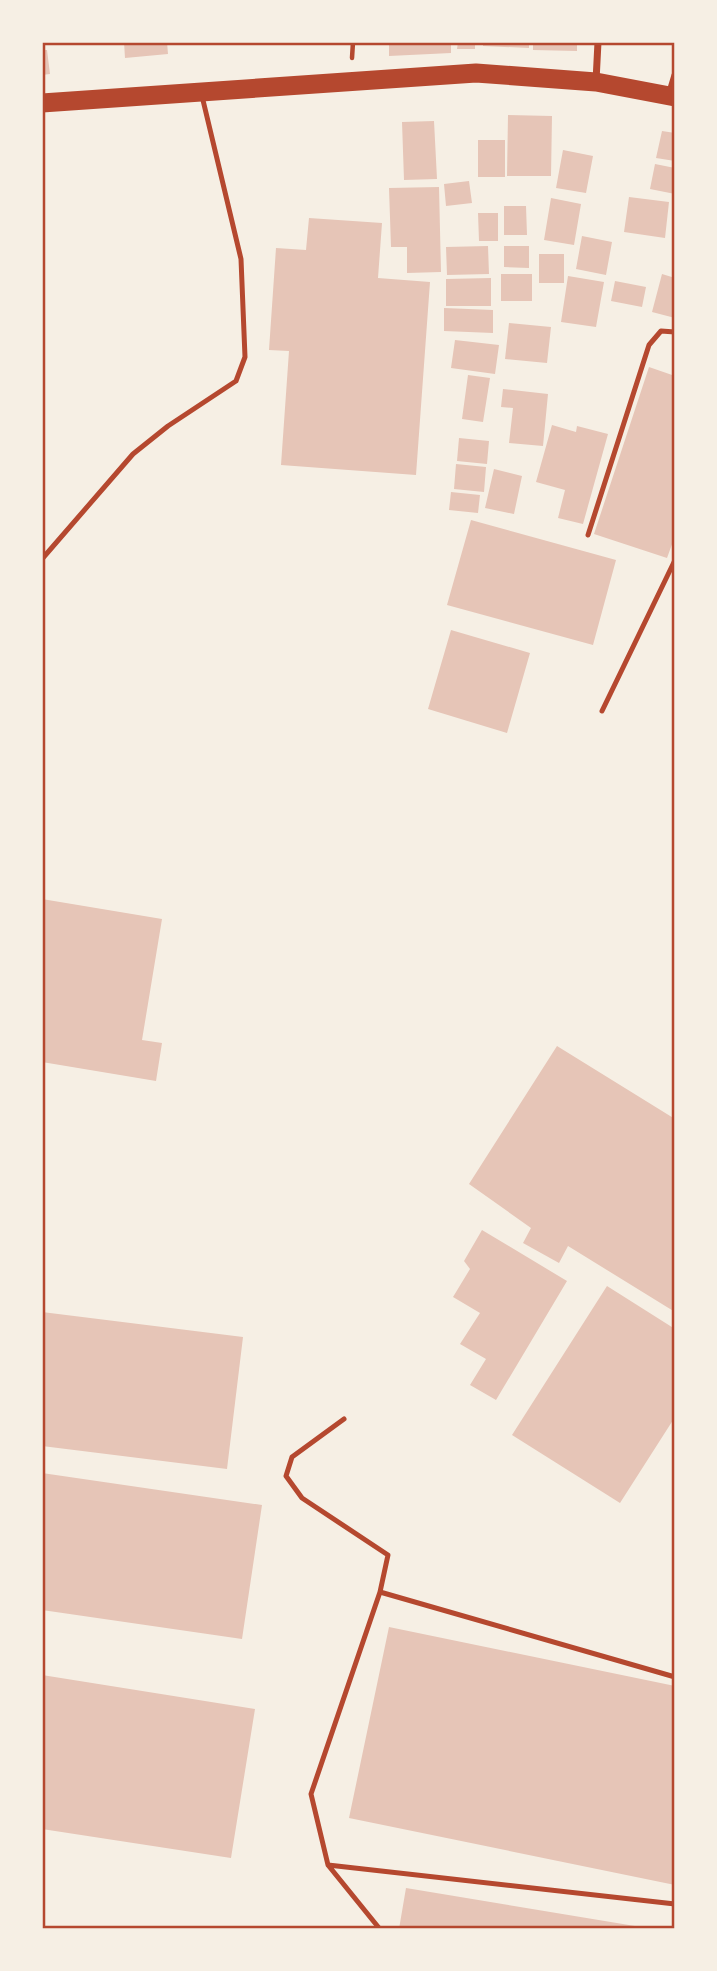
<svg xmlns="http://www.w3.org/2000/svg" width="717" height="1971" font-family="Overpass,sans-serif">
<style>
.building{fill:#e6c5b7}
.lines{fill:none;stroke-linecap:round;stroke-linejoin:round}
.path{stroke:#b5482f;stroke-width:4.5}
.service{stroke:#b5482f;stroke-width:5}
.minor{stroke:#b5482f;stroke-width:7}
.trunk{stroke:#b5482f;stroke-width:19}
.neatline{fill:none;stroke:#b5482f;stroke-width:2.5}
</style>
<rect width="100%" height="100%" fill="#f6efe4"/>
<path class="building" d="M124,42h43l1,12 -43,4z
M389,42h62v11l-62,3z
M458,42h17v7h-18z
M483,42h46v6l-46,-2z
M533,42h44v9l-44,-1z
M42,50h5l3,24 -8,1z
M508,115l44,1 -1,60h-44z
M434,121l3,58 -33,1 -2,-58z
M662,131l13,2v28l-19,-3z
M478,140h27v37h-27z
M563,150l30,6 -7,37 -30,-5z
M655,164l20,4v26l-25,-5z
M469,181l3,22 -26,3 -2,-22z
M439,187l2,85 -34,1v-26h-16l-2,-59z
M629,197l40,5 -4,36 -41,-6z
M551,198l30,6 -7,41 -30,-5z
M504,206h22l1,29h-23z
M478,213h20v28h-19z
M309,218l73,5 -4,55 52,4 -14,193 -135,-10 8,-114 -20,-1 7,-102 30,2z
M582,236l30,6 -6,33 -30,-6z
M488,246l1,28 -42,1 -1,-28z
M504,246h25v22l-25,-1z
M539,254h25v29h-25z
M501,274h31v27h-31z
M662,274l13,4v40l-23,-6z
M568,276l36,6 -8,45 -35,-5z
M491,278v28h-45v-27z
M615,281l31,6 -4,20 -31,-6z
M444,308l49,2v23l-49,-2z
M509,323l42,4 -4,36 -42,-4z
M455,340l44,5 -4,29 -44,-6z
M649,367l26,9v160l-8,22 -73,-24z
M468,375l22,3 -7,44 -21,-3z
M503,389l45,5 -5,52 -34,-3 4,-35 -12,-1z
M552,425l24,7 1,-6 31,8 -25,90 -25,-6 7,-28 -29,-8z
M459,438l30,3 -2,23 -30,-3z
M456,464l30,3 -2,25 -30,-3z
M494,469l28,7 -8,38 -29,-6z
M451,492l29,3 -2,18 -29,-3z
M471,520l145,40 -23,85 -146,-40z
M451,630l79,23 -23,80 -79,-24z
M42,899l120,20 -20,121 20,3 -6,38 -114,-19z
M557,1046l118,73v193l-107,-66 -9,17 -36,-20 8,-15 -62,-44z
M482,1230l85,51 -71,119 -26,-15 16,-26 -26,-15 20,-31 -27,-16 17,-28 -6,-8z
M607,1286l68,43v88l-55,86 -108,-68z
M42,1312l201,25 -16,132 -185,-23z
M42,1473l220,32 -20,134 -200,-29z
M389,1627l286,59v199l-326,-67z
M42,1675l213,34 -24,149 -189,-29z
M406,1888l241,40v1h-248z"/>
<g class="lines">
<path class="path" d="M352,58l1,-16"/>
<path class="service" d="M588,535l61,-190 12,-14 14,1
M42,559l91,-105 35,-28 68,-45 9,-24 -4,-98 -39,-163
M602,711l73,-151
M344,1419l-52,38 -6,19 16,22 86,57 -8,37 -69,202 17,71 51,63
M380,1592l295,85
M328,1865l347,39"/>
<path class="minor" d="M596,81l2,-39
M669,95l6,-20"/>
<path class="trunk" d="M42,103l434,-30 120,9 79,15"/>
</g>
<rect width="717" height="1971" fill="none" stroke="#f6efe4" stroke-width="88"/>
<rect x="44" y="44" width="629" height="1883" class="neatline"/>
</svg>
